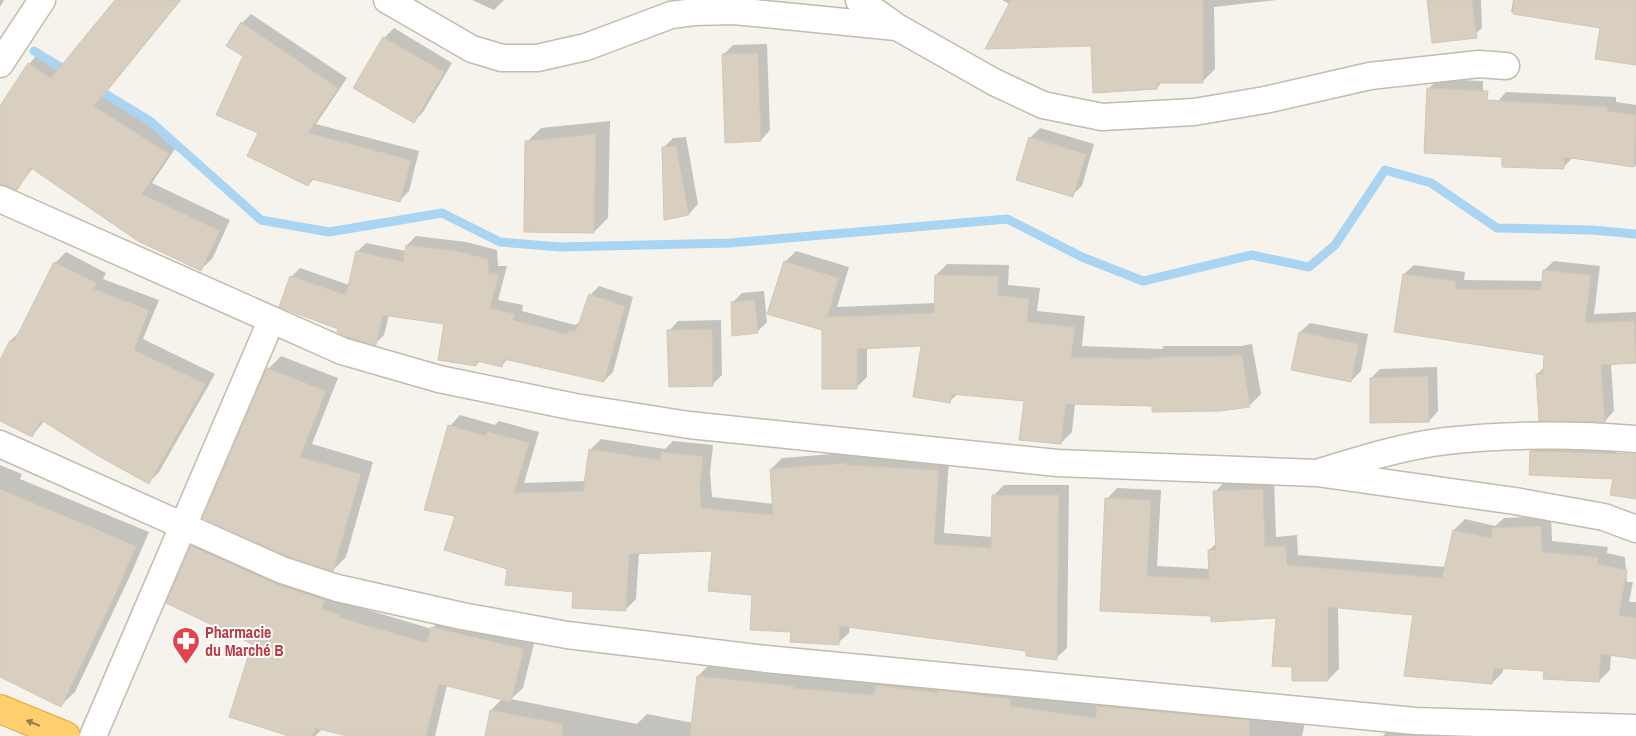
<svg xmlns="http://www.w3.org/2000/svg" width="1636" height="736" font-family="'Archivo Narrow',sans-serif">
<style>
.shadow{fill:#0003}
.lines{fill:none;stroke-linecap:round;stroke-linejoin:round}
.stream{stroke:#a9d4f2;stroke-width:9}
.building{fill:#d8cfc1;stroke:#d3c7b4}
.street-casing{stroke:#c2bbae;stroke-width:29}
.highway-casing{stroke:#e0a43c;stroke-width:30}
.street{stroke:#fff;stroke-width:26}
.highway{stroke:#ffcf6e;stroke-width:28}
.oneway{fill:#937c4e}
.labels{text-anchor:middle;dominant-baseline:central;stroke-width:4;stroke-linejoin:round;paint-order:stroke}
.health-label{font-size:16px;font-weight:bold;fill:#be3a42;stroke:#fff;text-anchor:start}
</style>
<rect width="100%" height="100%" fill="#f6f3ec"/>
<path class="shadow" d="M0,0h4l-4,7z
M117,0h64l-77,95 75,48 -27,40 78,37 -18,39 -11,10 -168,-101 -16,21 -17,-5v-77l29,-43 10,-11 23,15z
M472,0h32l-10,10z
M1002,0h275l-63,7 1,62 -12,12 -41,1 -5,6 -65,-43z
M1429,0h52l1,28 -10,9z
M1513,0h123v64l-35,-37 -90,-15z
M251,14l96,64 -31,46 103,27 -10,40 -10,10 -85,-22 -6,6 -48,-52 -16,-78 -2,-32z
M394,28l58,35 -29,49 -10,10 -59,-34 30,-50z
M767,44l3,86 -9,10 -38,-85 10,-10z
M1438,79l45,2v37l23,-26 110,5v5l20,3v61l-63,-9 -10,11 -59,-12 -76,-67z
M610,121l-2,97 -14,14 -67,-90 14,-14z
M1040,128l54,16 -12,42 -10,9 -42,-57z
M686,137l12,67 -9,10 -26,-66 10,-10z
M416,236l50,6 31,8 1,16h9l-9,34 25,5 -1,6 53,14 6,-3 9,-27 9,-9 34,11 -20,75 -9,9 -96,-22 -7,7 -21,-5 -4,4 -31,-42 -56,-8 -5,20 -9,9 -36,-16 -48,-51 9,-9 49,17 8,-33 9,-9 40,8 1,-6z
M796,251l53,16 -12,40 98,-4 1,-28 11,-11 62,1 -1,20 32,3 -3,23 48,5 -3,30 80,3 2,-3h76l12,-2 9,50 -11,11 -175,-2 -3,29 -11,11 -36,-43 -67,-6 -8,7 -28,-56 -55,2v30l-11,11 -71,-126z
M66,252l40,21 -3,6 56,21 -16,39 72,35 -56,98 -10,10 -104,-62 -13,16 -32,-16v-57l11,-23 10,-9 34,-68z
M1554,261l46,5 -6,48 42,-2v50l-25,1 3,48 -9,10 -68,-47 8,-7 1,-13 -142,-80 10,-9 51,7 -1,8 79,1 1,-11z
M764,291l3,31 -10,10 -25,-29 10,-10z
M721,320l1,55 -9,9 -44,-53 9,-10z
M1310,323l58,11 -7,37 -10,10 -51,-49z
M281,356l57,22 -26,66 61,18 -27,95 -13,13 -65,-201z
M1437,367l1,44 -9,10 -58,-43 9,-9z
M460,415l35,10 4,-4 40,11 -15,51 61,-2 5,-31 11,-11 64,10 8,-8 40,4 -3,28 2,24 62,7 -3,-35 11,-11 75,-6 92,8 -5,73 48,4 1,-41 11,-11h65l-2,163 -11,10 -28,-8 -178,-24 -1,7 -11,10 -46,-12 -39,-37 -40,-45 -74,3 -3,47 -11,11 -117,-42 -51,-53 -7,-89z
M1541,442l75,1 2,25 -87,-17z
M0,465l22,9 -2,5 129,53 -19,44 -55,116 -14,13 -61,-29z
M1274,479l2,58 21,-2 1,20 148,12 8,-37 11,-11 30,7 9,-8 47,-2 1,25 56,6 -1,6 18,4 2,25h6l-4,20h7v56l-25,-4 -1,16 -11,11 -54,-11 -42,-3v5l-11,11 -78,-69 -76,-7 1,62 -11,11 -35,-14 -15,-49 -177,-7 6,-111 10,-11 44,2 -4,76 53,3 -1,-19 8,-7 -2,-51 10,-11z
M205,534l146,68v3l81,24 13,-14 91,21 -13,52 -12,11 126,25 10,-10 46,9 5,-47 12,-12 96,9 -1,3 217,18 77,11 11,-11 195,29 -3,13h-816l5,-26 12,-12 -56,-13 -12,51h-83l-29,-7 -8,7h-22l-39,-93 -62,-97z
M1395,721l164,15h-176z"/>
<g class="lines">
<path class="stream" d="M34,51l36,22
M94,87l56,34 111,99 68,12 113,-19 58,29 60,5 170,-4 277,-24 75,38 61,24 108,-26 58,12 26,-22 50,-75 46,13 66,45 95,2 44,4"/>
</g>
<path class="building" d="M115,0h65l-86,106 75,48 -27,40 78,37 -19,40 -63,-30 -107,-73 -14,22 -17,-6v-78l28,-43 23,15z
M1011,0h192v83h-46v6l-64,4 -2,-47 -106,3z
M1427,0h45l5,38 -45,5z
M1514,0h122v65l-41,-6 5,-31 -87,-14z
M241,22l97,66 -30,45 103,27 -11,42 -88,-23 -4,7 -61,-30 11,-23 -42,-18 27,-59 -17,-10z
M383,37l61,35 -30,51 -61,-35z
M758,53l3,88 -36,2 -3,-89z
M1427,88l61,3 -1,9 121,7 -1,4 29,4 -2,52 -70,-10v12l-62,-2v-10l-78,-4z
M596,134l-2,99 -70,-1 1,-91z
M1029,137l57,17 -13,43 -57,-17z
M676,146l13,69 -25,5 -2,-73z
M406,245l51,6 31,8 1,15h10l-9,34 25,6 -2,6 54,14 1,-4 8,1 13,-37 36,12 -21,76 -100,-23 -2,8 -25,-6 -1,5 -38,-6 6,-36 -61,-9 -7,30 -29,-8 -10,-5 1,-3 -59,-22 11,-31 56,19 10,-44 47,11z
M784,261l55,17 -12,39 107,-4 1,-38 63,1v19l31,4 -2,23 48,5 -4,30 81,2v-2l76,-1 14,-2 8,53 -30,4 -68,1v-6l-86,-2 -5,40 -42,-4 5,-39 -72,-7 -2,9 -37,-6 8,-51 -64,3v40h-35v-59l-55,-16z
M54,262l43,21 -3,6 55,21 -15,40 72,34 -57,100 -47,-26 -61,-38 -9,17 -32,-16v-61l10,-20 4,2z
M1543,270l48,5 -6,48 49,-2 2,42 -35,2 4,57 -66,-1 -3,-47h7l1,-19 -150,-23 9,-58 53,7 -1,8 86,1z
M755,300l3,33 -26,3 -1,-34z
M712,329l1,57 -44,1 -2,-57z
M1299,332l60,12 -8,38 -60,-12z
M267,368l59,23 -26,66 61,17 -28,97 -46,-15 -84,-38z
M1428,376l1,46 -59,1v-45z
M448,425l38,11 1,-5 42,12 -15,50 69,-2 6,-42 71,11 1,-8 42,4 -3,29 1,23 72,7 -3,-46 76,-6v2l93,5 -5,74 57,4 1,-53h67l-2,165 -31,-4v-5l-186,-25 -1,19 -49,-3 1,-10 -41,-2 2,-35 -44,-4 4,-40 -83,3 -3,57 -54,-3 1,-16 -68,-7 2,-16 -63,-19 11,-34 -31,-6z
M1530,451l106,3v45l-26,-4 3,-16 -84,-4z
M0,489l136,57 -19,45 -56,116 -61,-30z
M1263,489l2,58 21,-1 1,19 155,13 11,-48 39,8v-10l49,-2 1,26 56,5 -1,7 30,6 -8,45 17,3v41l-35,-5 -2,28 -56,-3 1,-8 -50,-3 -2,16 -88,-8 9,-61 -85,-8v74h-36v-14l-20,-1 4,-48 -65,4v-6l-111,-5 5,-113 46,2 -4,76 62,3 -1,-29h8l-3,-59z
M191,546l85,38 49,16 -3,9 18,6 -1,2 88,26 4,-16 93,22 -13,53 -72,-18 -13,52h-79l-32,-8 -3,8h-23l-60,-19 23,-73 -86,-41z
M697,676l97,10 -1,2 81,7 2,-10 61,8 1,-3 15,2 58,7 -1,7 86,12v-12l154,14 -1,16h-559z
M490,710l73,14 -1,12h-77z"/>
<g class="lines">
<defs>
<path id="street" d="M387,0l85,49 30,9h35l49,-11 85,-32 23,-3 40,-1 162,16
M859,0l38,27 97,55 49,23 59,12 92,-5 71,-12 105,-24 109,-12 27,2
M0,64l42,-64
M0,199l342,152 97,28 136,28 114,18 368,38 260,10 198,28 89,16 32,12
M0,444l282,126 55,18 125,28 105,19 199,24 649,62 221,7
M1323,471c40,-12 81,-25 123,-30 63,-7 127,-7 190,-2
M93,736l178,-415"/>
<path id="highway" d="M0,709l66,27"/>
</defs>
<use href="#street" class="street-casing"/>
<use href="#highway" class="highway-casing"/>
<use href="#street" class="street"/>
<use href="#highway" class="highway"/>
</g>
<defs><path id="oneway-solid" d="M-6-.8H1V-3.2L6.5 0L1 3.2V.8H-6Z" transform="scale(1.25)"/></defs>
<use class="oneway" href="#oneway-solid" transform="translate(33 723) rotate(-158)"/>
<defs>
<symbol id="pharmacy-pin" viewBox="-11 -11 22 30"><path d="M0 17L-7.5 6A9.5 9.5 0 1 1 7.5 6Z" fill="#e0444e" stroke="#fff"/><path d="M-2-6h4v4h4v4h-4v4h-4v-4h-4v-4h4Z" fill="#fff"/></symbol>
</defs>
<g fill-rule="evenodd">
<use href="#pharmacy-pin" x="170" y="625" width="32" height="43"/>
</g>
<g class="labels">
<g class="health-label">
<text x="205" y="632">Pharmacie<tspan x="205" dy="18">du Marché B</tspan></text>
</g>
</g>
</svg>
